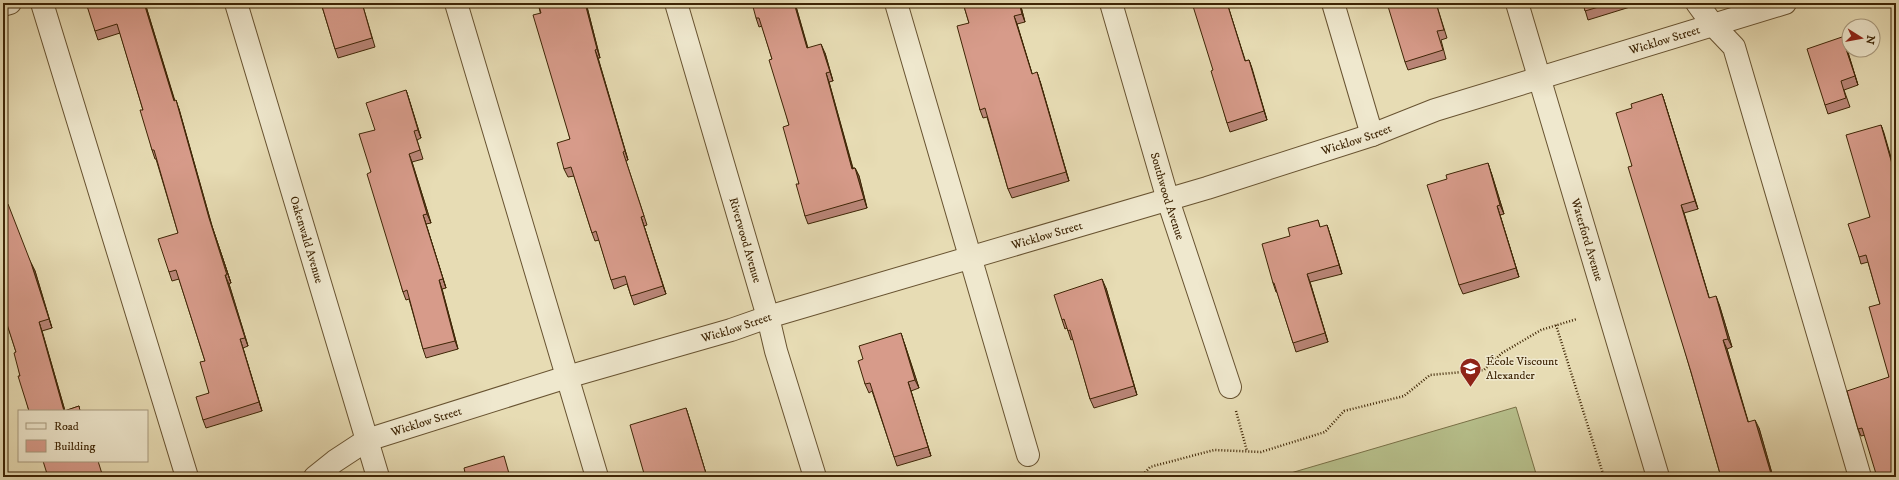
<svg xmlns="http://www.w3.org/2000/svg" width="1899" height="480" font-family="'IM FELL DW Pica',serif">
<style>
.grass{fill:#b7c08c;stroke:#7a7248}
.lines{fill:none;stroke-linecap:round;stroke-linejoin:round}
.minor-casing{stroke:#685331;stroke-width:24}
.path{stroke:#3e2505;stroke-width:2.5;stroke-dasharray:1 2;stroke-linecap:butt}
.minor{stroke:#efe8ce;stroke-width:22}
.wall{fill:#b98577;stroke:#3e2505}
.shaded-wall{fill:#966c61;stroke:#3e2505}
.building{fill:#d79b8a;stroke:#3e2505}
.labels{text-anchor:middle;dominant-baseline:central;stroke-width:3;stroke-linejoin:round;paint-order:stroke}
.street-label{font-size:12px;fill:#3e2505;stroke:#efe8ce}
.poi-label{font-size:12px;fill:#3e2505;stroke:#efe8ce;text-anchor:start}
</style>
<rect width="100%" height="100%" fill="#e7dcb4"/>
<filter id="stains"><feTurbulence type="fractalNoise" baseFrequency=".005" numOctaves="4"/><feColorMatrix values="0 0 0 0 .2 0 0 0 0 .09 0 0 0 0 .02 0 0 0 .5 -.17"/></filter>
<radialGradient id="worn" r=".72"><stop offset=".6" stop-color="#630" stop-opacity="0"/><stop offset="1" stop-color="#630" stop-opacity=".3"/></radialGradient>
<path class="grass" d="M1516,407l21,70h-260z"/>
<g class="lines">
<defs>
<g id="minor">
<path d="M42,3l145,474"/>
<path id="s1" d="M236,3l142,474"/>
<path d="M456,3l141,474"/>
<path id="s2" d="M676,3l92,314 8,34 39,126"/>
<path d="M896,3l132,452"/>
<path id="s3" d="M1111,3l57,197 62,187"/>
<path d="M1333,3l39,132"/>
<path id="s4" d="M1517,3l141,474"/>
<path d="M1697,3l16,22 21,22 126,430"/>
<path d="M3,5l7,-2"/>
<path id="s5" d="M315,477l20,-16 32,-21 200,-63 164,-47 37,-13 439,-129 165,-53 63,-25 350,-107"/>
</g>
</defs>
<use href="#minor" class="minor-casing"/>
<path class="path" d="M1556,325l48,152
M1236,411l11,40
M1141,477l9,-10 64,-17 47,2 64,-20 19,-21 60,-15 26,-21 54,-5 18,-17 39,-23 36,-11"/>
<use href="#minor" class="minor"/>
</g>
<path class="wall" d="M95,3h50l3,10 27,88 4,8 33,117 19,57 -2,1 19,62 -5,2 19,63 -56,17 -3,-8 6,-27 -4,-32 -26,-82 -7,2 -3,-9 9,-39 -22,-74h-1l-3,-9 -9,-40 -23,-77 -22,7 -3,-9z
M321,3h41l13,44 -37,11 -3,-9z
M538,3h48l14,55h-2l30,102 -2,1 21,64 -3,1 22,68 -32,11 -7,-21 -13,5 -15,-49 -4,1 -3,-8 -18,-57 -6,1 -4,-8 6,-30z
M795,3l13,45 17,5 8,28 -4,1 24,86h2l4,8 8,32 -59,16 -3,-8 -6,-32 -10,-59 -17,-66 -10,-33 -3,1 -3,-9z
M963,3h57l5,19 -8,2 15,50 8,7 29,100 -57,17 -4,-9 -21,-72 -4,1 -3,-8 -11,-87z
M1436,3l11,35 -6,2 5,19 -38,11 -3,-8z
M1583,3h46l1,4 -42,13z
M1846,46l12,39 -14,5 6,17 -22,7 -3,-9z
M1249,60l18,60 -37,12 -3,-9 -14,-53z
M406,90l15,48 -4,2 6,19 -11,3 19,61 -5,1 20,64 -4,1 16,60 -32,9 -3,-9 -14,-50 -3,1 -3,-8 -32,-120 4,-42z
M1662,94l36,115 -14,4 25,85 10,6 13,43 -5,2 21,73 11,6 14,49h-52l-89,-311v-58z
M1881,125l15,50v302l-31,-42 -4,1 -3,-7 31,-52 -9,-73 -12,-42 -7,2 -2,-7 11,-40z
M1491,172l13,42 -4,1 19,62 -56,17 -4,-9z
M3,206l32,65 17,57 -10,3 23,80 14,-5 1,5h-51l-9,-35 -4,-24 -11,-35 -2,1z
M1318,220l2,7 10,7 12,40 -32,8 18,60 -32,10 -19,-60h-1l-3,-9 17,-47z
M1106,288l31,107 -43,13 -4,-9 -17,-60 -2,1 -4,-12 -2,1 -3,-9z
M904,342l15,46 -8,3 20,65 -34,10 -25,-75 -3,2 -4,-9 -2,-25z"/>
<path class="shaded-wall" d="M144,3h1l3,10 29,96z
M585,3h1l14,55 -3,-9z
M794,3h1l15,54 -3,-9z
M1019,3h1l5,19 -3,-8z
M1227,3l21,66 -3,-8z
M1014,16l3,8 18,59 -3,-9z
M1842,37l4,9 12,39z
M821,44l4,9 8,28 -3,-9z
M595,50l3,8 30,102 -3,-9z
M1249,60l3,8 15,52 -3,-9z
M1037,72l3,9 29,100 -3,-9z
M826,73l3,9 26,95 -3,-8z
M406,90l3,9 12,39 -3,-8z
M1662,94l3,9 33,106 -3,-8z
M176,100l3,9 33,117 19,57 -22,-65z
M1881,125l3,8 12,42v3z
M409,154l3,8 19,61 -4,-9z
M1488,163l3,9 13,42 -4,-9z
M855,168l4,8 8,32 -3,-9z
M1681,205l3,8 28,94 -3,-9z
M1497,206l3,9 19,62 -3,-9z
M423,215l3,9 20,64 -3,-9z
M641,217l3,9 22,68 -3,-8z
M1327,225l3,9 12,40 -3,-9z
M31,263l4,8 17,57 -3,-9z
M1307,274l3,8 18,60 -3,-9z
M225,275l4,9 19,62 -3,-8z
M1102,279l4,9 31,107 -3,-9z
M439,280l3,9 16,60 -3,-8z
M1716,296l3,8 13,43 -4,-8z
M39,322l3,9 23,80h-1z
M901,333l3,9 15,46 -4,-8z
M240,339l3,9 19,63 -3,-9z
M1723,340l4,9 24,82 -3,-9z
M908,382l3,9 20,65 -3,-9z
M686,408l4,12 17,57z
M1755,420l4,8 14,49h-1z"/>
<path class="building" d="M95,3h49l30,98 2,-1 33,118 18,57h-2l20,63 -5,1 19,63 -56,18 -7,-23 13,-4 -9,-31 5,-1 -29,-91 -7,2 -11,-33 20,-6 -24,-83h-2l-12,-40h3l-26,-86 -22,7 -8,-25z
M321,3h41l10,35 -37,11z
M538,3h47l12,46 -2,1 30,101 -2,1 21,64 -3,1 22,69 -32,10 -6,-20 -14,4 -15,-49 -4,2 -21,-66 -7,2 -7,-26 13,-4 -37,-124 8,-2z
M752,3h42l13,45 14,-4 9,28 -4,1 26,96 3,-1 9,31 -59,17 -9,-32h3l-16,-57 6,-2 -20,-65 3,-1 -13,-41h-3z
M963,3h56l3,11 -8,2 18,58 5,-2 29,100 -58,17 -23,-81 -5,2 -23,-84 12,-3z
M1192,3h35l18,58 4,-1 15,51 -37,12 -16,-52 2,-1z
M1387,3h49l8,27 -7,1 6,19 -38,12z
M1583,3h29l-27,8z
M1842,37l13,39 -14,5 5,17 -21,7 -18,-56z
M406,90l12,40 -4,1 6,19 -11,4 18,60 -4,1 20,64 -4,1 16,61 -32,8 -16,-59 -4,2 -36,-118 4,-2 -12,-38 16,-4 -9,-27z
M1662,94l33,107 -14,4 28,93 7,-2 12,43 -5,1 25,82 7,-2 17,57h-51l-30,-105 -63,-205 4,-1 -16,-53 16,-5 -1,-4z
M1881,125l15,53v299h-19l-15,-49 -4,1 -11,-38 42,-14 -20,-70 11,-3 -14,-49 -7,2 -11,-33 22,-7 -24,-82z
M1488,163l12,42 -3,1 19,62 -57,17 -32,-100 20,-6 -1,-4z
M8,204l23,59 18,56 -10,3 25,89 15,-5 1,5h-51l-11,-35h2l-6,-23 2,-1 -13,-40v-106z
M1318,220l2,7 7,-2 12,40 -32,9 18,59 -32,10 -19,-60h-1l-11,-39 28,-8 -2,-8z
M1102,279l32,107 -44,13 -20,-69 -2,1 -4,-12 -2,1 -8,-25z
M901,333l14,47 -7,2 20,65 -34,10 -24,-74 -5,1 -7,-23 5,-2 -4,-13z
M686,408l21,69h-62l-15,-52z
M504,456l6,21h-44l-2,-9z
M43,461h55l5,16h-55z"/>
<defs>
<symbol id="school-pin" viewBox="-11 -11 22 30"><path d="M0 17L-7.5 6A9.5 9.5 0 1 1 7.5 6Z" fill="#8f2418" stroke="#efe8ce"/><path d="M0-5L7-2L0 1L-7-2ZM-4 1L0 2.5L4 1V4Q0 6-4 4Z" fill="#fff"/></symbol>
</defs>
<g fill-rule="evenodd">
<use href="#school-pin" x="1458" y="356" width="25" height="34"/>
</g>
<g class="labels">
<g class="street-label">
<text stroke="none"><textPath href="#s5" startOffset="1422">Wicklow Street</textPath></text>
<text stroke="none"><textPath href="#s5" startOffset="1098">Wicklow Street</textPath></text>
<text stroke="none"><textPath href="#s3" startOffset="201">Southwood Avenue</textPath></text>
<text stroke="none"><textPath href="#s5" startOffset="774">Wicklow Street</textPath></text>
<text stroke="none"><textPath href="#s1" startOffset="247">Oakenwald Avenue</textPath></text>
<text stroke="none"><textPath href="#s2" startOffset="247">Riverwood Avenue</textPath></text>
<text stroke="none"><textPath href="#s4" startOffset="247">Waterford Avenue</textPath></text>
<text stroke="none"><textPath href="#s5" startOffset="450">Wicklow Street</textPath></text>
<text stroke="none"><textPath href="#s5" startOffset="126">Wicklow Street</textPath></text>
</g>
<g class="poi-label">
<text x="1486" y="361">École Viscount<tspan x="1486" dy="14">Alexander</tspan></text>
</g>
</g>
<rect width="1899" height="480" fill="none" stroke="#e7dcb4" stroke-width="16"/>
<rect x="4" y="4" width="1891" height="472" fill="none" stroke="#3e2505" stroke-width="2"/>
<rect x="8" y="8" width="1883" height="464" fill="none" stroke="#3e2505"/>
<rect x="18" y="410" width="130" height="52" fill="#efe8ce" stroke="#a89a7e"/>
<rect x="26" y="423" width="20" height="6" fill="#efe8ce" stroke="#a89a7e"/>
<text x="54" y="430" font-size="12" fill="#3e2505">Road</text>
<rect x="26" y="440" width="20" height="12" fill="#d79b8a" stroke="#a89a7e"/>
<text x="54" y="450" font-size="12" fill="#3e2505">Building</text>
<g transform="translate(1861 38) rotate(101)"><circle r="19" fill="#efe8ce" stroke="#a89a7e"/>
<path d="M0-3L7 15L0 10L-7 15Z" fill="#8f2418"/>
<text y="-6" font-size="11" font-weight="bold" text-anchor="middle" fill="#3e2505">N</text>
</g>
<rect width="100%" height="100%" filter="url(#stains)"/>
<rect width="100%" height="100%" fill="url(#worn)"/>
</svg>
